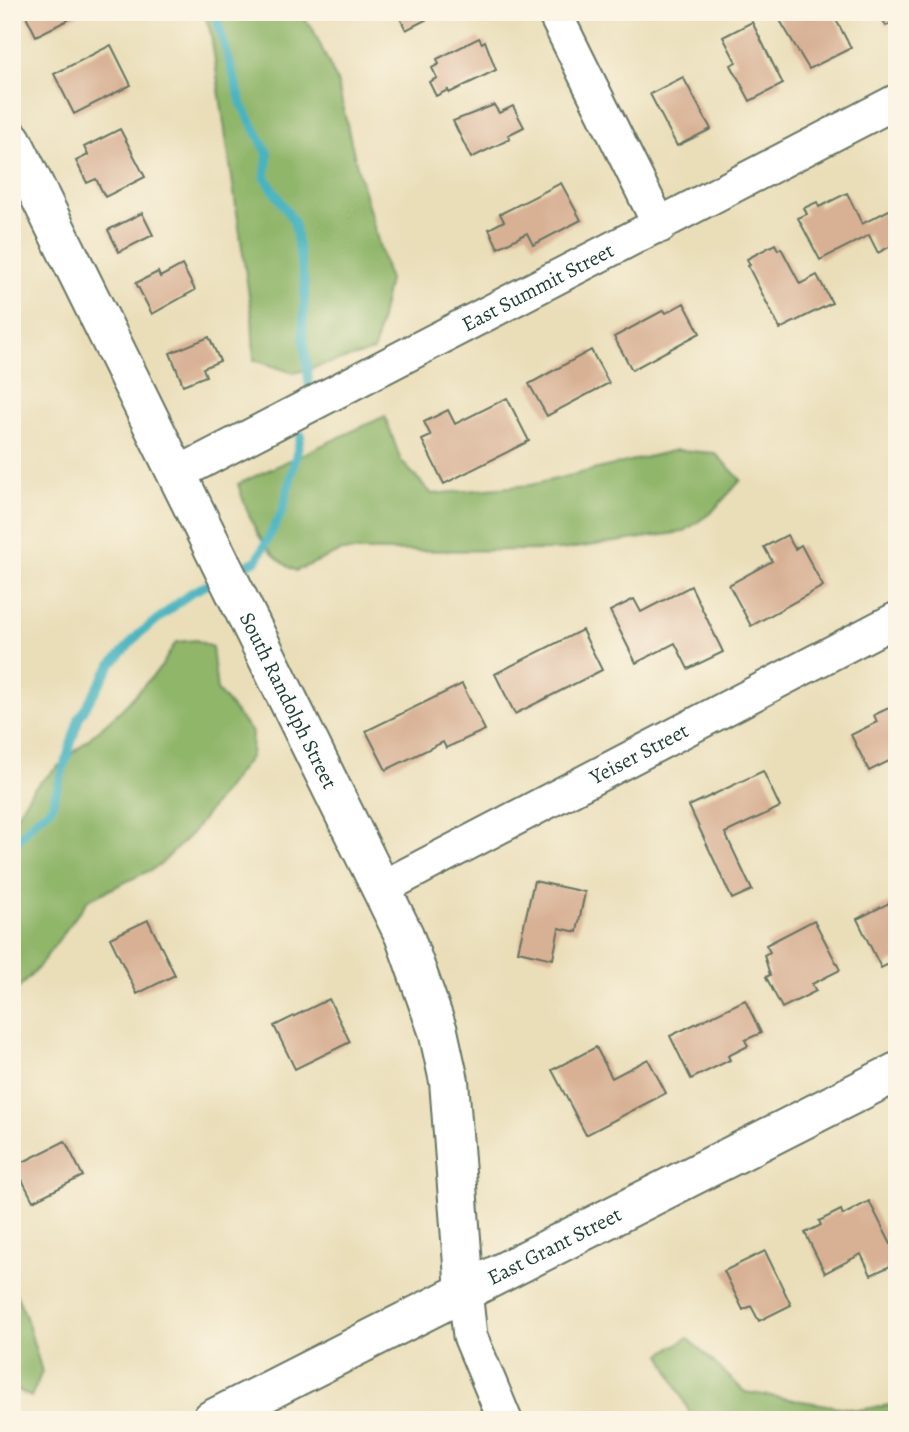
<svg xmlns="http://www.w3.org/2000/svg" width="909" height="1432" font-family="Alegreya,serif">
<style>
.forest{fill:#90b66b;stroke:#587a50;stroke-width:2}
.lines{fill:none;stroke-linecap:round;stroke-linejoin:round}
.stream{stroke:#46b4c0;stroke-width:9}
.building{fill:#d8b194}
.street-casing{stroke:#667563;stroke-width:37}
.secondary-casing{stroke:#667563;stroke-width:42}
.street{stroke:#fff;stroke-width:33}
.secondary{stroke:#fff;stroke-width:38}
.labels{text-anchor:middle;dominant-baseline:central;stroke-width:7;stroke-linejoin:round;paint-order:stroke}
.street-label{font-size:21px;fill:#1f3d34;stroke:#fcf5e5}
</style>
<rect width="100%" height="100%" fill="#fcf5e5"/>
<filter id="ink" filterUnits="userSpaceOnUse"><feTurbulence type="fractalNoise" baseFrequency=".0143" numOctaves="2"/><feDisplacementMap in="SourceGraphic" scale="14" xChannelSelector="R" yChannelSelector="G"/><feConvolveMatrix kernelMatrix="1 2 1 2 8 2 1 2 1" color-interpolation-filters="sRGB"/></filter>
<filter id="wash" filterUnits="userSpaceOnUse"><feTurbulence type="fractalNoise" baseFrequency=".00686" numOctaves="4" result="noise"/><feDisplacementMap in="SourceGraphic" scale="28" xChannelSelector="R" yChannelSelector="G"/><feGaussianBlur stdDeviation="1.57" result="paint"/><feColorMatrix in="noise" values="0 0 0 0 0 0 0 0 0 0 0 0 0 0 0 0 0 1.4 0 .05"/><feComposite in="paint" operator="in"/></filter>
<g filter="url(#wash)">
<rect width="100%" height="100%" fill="#eadeb9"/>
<path class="forest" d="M204,12h93l15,15 25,54 18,78 34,121 -15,71 -80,22 -40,-13 -2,-44 -41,-282z
M385,416l16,45 31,33 99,-9 145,-35 39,3 26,27 -29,32 -29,20 -122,18 -220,1 -45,20c-35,-18 -47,-52 -58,-87z
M196,640l16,7 5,43 35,42 -1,24 -59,77 -33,33 -71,34 -51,69 -25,26v-173l21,-33 89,-80 39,-42 15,-25z
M12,1285l13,29 17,58 -11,25 -19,-10z
M688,1338l57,54 113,18 39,-6v16h-204l-32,-66z"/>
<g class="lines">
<path class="stream" d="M215,12l27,93 26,49 -3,23 29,45 11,65 -2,45 7,61
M249,564l8,-4 26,-50 18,-75
M12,847l23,-27 16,-12 28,-90 32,-53 28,-31 53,-42 15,-7"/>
</g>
<g id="blocks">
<path class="building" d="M24,12h60l-48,24z
M397,12h44l-35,18z
M775,12h57l19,36 -42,21z
M879,12h18v8l-11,6z
M752,22l31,62 -33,17 -19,-36 5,-3 -13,-25z
M479,38l3,5 3,-2 11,29 -47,23 -1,-3 -12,6 -7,-14 8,-4 -5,-10 7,-4 -2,-5z
M111,45l20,40 -57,29 -20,-40z
M683,77l28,52 -34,17 -27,-52z
M494,105l5,8 14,-7 11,21 -16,8 2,4 -39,19 -18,-37z
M120,129l25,48 -40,20 -9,-18 -9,4 -11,-22 12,-6 -4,-8z
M561,183l20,37 -48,25 -6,-12 -29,15 -9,-19 15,-8 -4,-7z
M847,193l15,31 35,-18v37l-19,10 -9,-18 -49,25 -22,-42 9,-4 -3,-6 13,-6 2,5z
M142,213l11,22 -34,17 -11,-22z
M775,244l3,6 3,-2 19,36 17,-9 15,28 -52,26 -32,-63 2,-1 -3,-6z
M182,265l13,25 -43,24 -16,-31 22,-11 2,5z
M684,303l16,30 -68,37 -18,-33 50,-27 2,3z
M209,337l11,24 -17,7 3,8 -23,9 -13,-32z
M591,350l18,33 -62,33 -18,-32z
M507,398l22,43 -85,43 -22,-44 9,-4 -7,-14 24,-12 7,14z
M787,535l8,14 6,-4 22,41 -72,40 -22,-41 43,-24 -8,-14z
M691,586l32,66 -35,17 -13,-26 -39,20 -26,-52 24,-12 7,13z
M582,630l20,40 -87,44 -20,-40z
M462,684l23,46 -39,18 -3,-6 -57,28 -20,-39z
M897,704v62l-4,-7 -24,12 -18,-36 26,-13 -3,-7z
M763,771l17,36 -55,26 27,57 -20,9 -43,-93z
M534,881l51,11 -8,40 -18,-4 -6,31 -35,-8z
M897,899v61l-16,8 -24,-49z
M148,920l27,55 -38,19 -27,-56z
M814,920l26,50 -28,14 4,7 -34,17 -16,-31 4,-2 -6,-20 6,-3 -4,-7z
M329,999l21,43 -55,27 -21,-43z
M745,1000l16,33 -16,7 3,6 -20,10 2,4 -39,19 -21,-43z
M596,1047l16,31 36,-19 18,34 -80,42 -34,-65z
M65,1141l18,35 -50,25 -18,-35z
M869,1201l28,55v7l-26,12 -10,-21 -36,19 -20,-40 16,-8 -2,-4 22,-11 2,5z
M765,1251l26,54 -32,16 -8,-15 -8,4 -19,-39z"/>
</g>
</g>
<g filter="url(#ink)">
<use href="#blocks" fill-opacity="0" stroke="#667563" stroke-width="2"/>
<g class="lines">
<defs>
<g id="street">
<path d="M554,12l106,214"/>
<path id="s1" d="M179,473l718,-372"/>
<path id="s2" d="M382,888l515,-269"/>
<path d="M465,1291l5,45 35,84"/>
</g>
<g id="secondary">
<path id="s3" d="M12,140l392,795 34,96 11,50 16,210"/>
<path id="s4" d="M211,1420l686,-348"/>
</g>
</defs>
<use href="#street" class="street-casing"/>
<use href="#secondary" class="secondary-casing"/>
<use href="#street" class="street"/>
<use href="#secondary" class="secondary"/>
</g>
</g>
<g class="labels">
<g class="street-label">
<text stroke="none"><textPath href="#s1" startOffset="404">East Summit Street</textPath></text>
<text stroke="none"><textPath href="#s3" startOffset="625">South Randolph Street</textPath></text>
<text stroke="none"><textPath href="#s2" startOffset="290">Yeiser Street</textPath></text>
<text stroke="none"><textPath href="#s4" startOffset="385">East Grant Street</textPath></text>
</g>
</g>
<rect width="909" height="1432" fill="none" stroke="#fcf5e5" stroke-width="42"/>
</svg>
